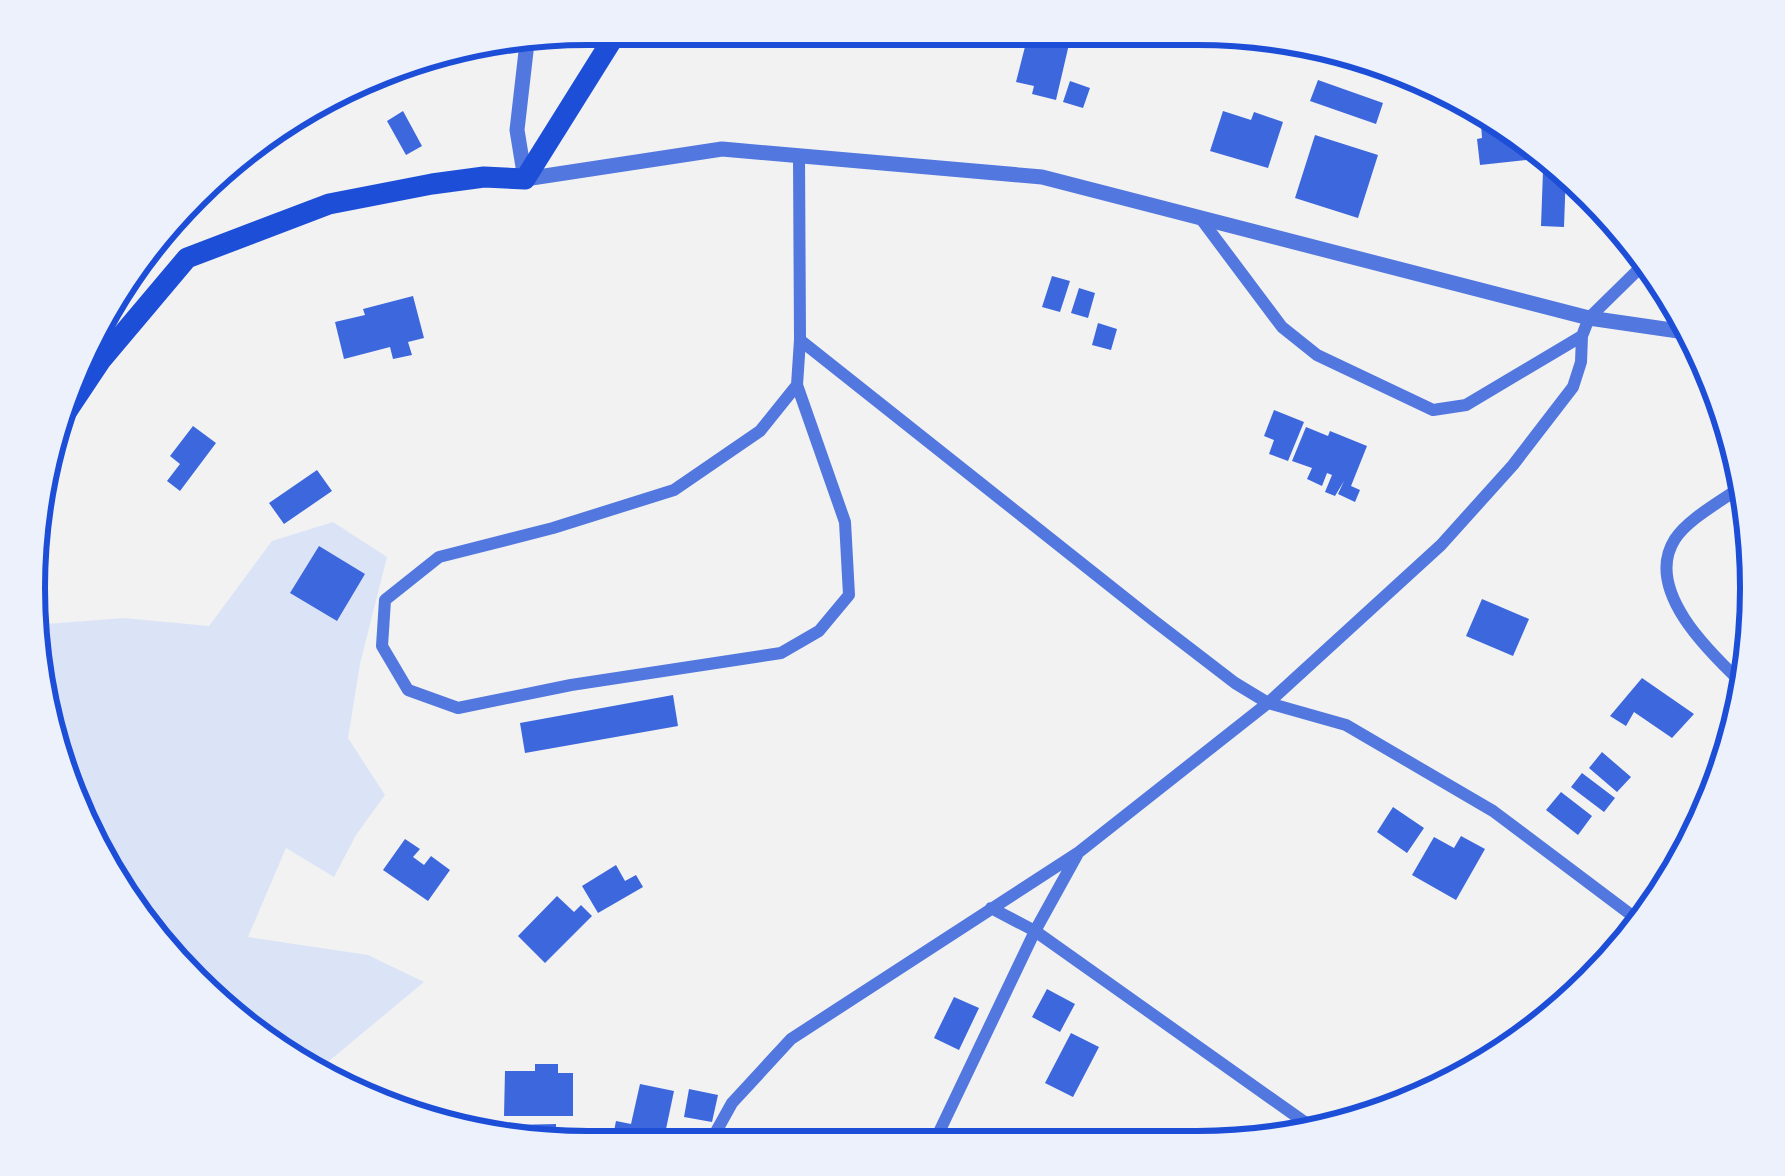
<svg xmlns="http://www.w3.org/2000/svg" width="1785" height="1176" font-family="Figtree,sans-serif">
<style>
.green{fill:#dbe4f7}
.building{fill:#3d67dc}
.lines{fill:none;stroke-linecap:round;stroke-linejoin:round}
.minor{stroke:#5277de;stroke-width:12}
.tertiary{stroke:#5277de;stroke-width:15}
.trunk{stroke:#1d4ed8;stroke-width:21}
.rim{fill:none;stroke:#1d4ed8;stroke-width:6}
</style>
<rect width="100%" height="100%" fill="#f2f2f2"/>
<path class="green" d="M333,522l54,35 -27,107 -12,74 37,57 -29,40 -22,42 -48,-29 -38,89 120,18 56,27 -113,94 -95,-64 -116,-141 -57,-138 -10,-108 91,-7 85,8 63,-85z"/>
<path class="building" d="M1030,27h43l-17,73 -24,-6 2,-8 -18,-4z
M1318,80l65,23 -7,21 -66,-23z
M1070,81l20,7 -7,20 -20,-6z
M403,111l19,35 -16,9 -19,-34z
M1223,111l28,9 3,-8 29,10 -15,46 -58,-17z
M1505,121l34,23 -14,1 2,15 -47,5 -3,-26 5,-1 -1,-14z
M1315,135l63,20 -20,63 -63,-20z
M1543,171h23l-2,56 -23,-1z
M1052,276l18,5 -10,31 -18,-5z
M1079,288l16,5 -7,25 -17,-5z
M413,296l11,42 -16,4 4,13 -19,4 -3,-12 -46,12 -9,-37 30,-7 -2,-6z
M1098,323l19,6 -6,21 -19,-5z
M1274,410l30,12 -16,39 -19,-7 5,-14 -10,-4z
M193,426l23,17 -36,48 -13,-10 13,-17 -10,-8z
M1306,427l22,9 2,-5 37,15 -16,40 9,4 -5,12 -17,-8 6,-13 -9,15 -10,-4 7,-17 -5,-2 -5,13 -15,-7 5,-11 -20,-7z
M317,470l15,21 -48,33 -15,-21z
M319,546l46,28 -28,47 -47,-28z
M1482,599l47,20 -16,37 -47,-20z
M1642,678l52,36 -22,24 -38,-26 -8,14 -16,-10z
M673,695l5,31 -153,27 -5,-30z
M1602,752l29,25 -14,15 -28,-24z
M1582,773l33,25 -11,14 -33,-25z
M1561,792l31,24 -14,19 -32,-25z
M1393,807l31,21 -17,25 -30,-21z
M1461,836l24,13 -29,51 -44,-25 22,-38 20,11z
M405,839l15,10 -7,8 11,8 7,-9 19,14 -22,31 -45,-31z
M616,865l9,16 11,-6 7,12 -45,26 -16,-27z
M557,896l17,16 7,-7 11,11 -47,47 -27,-27z
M1047,989l28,15 -15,28 -28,-15z
M954,997l25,11 -20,42 -25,-12z
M1071,1033l28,14 -26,50 -28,-14z
M535,1064h23v9h15v43h-69l1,-45h30z
M640,1084l34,7 -12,57h-36v-4l-14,-3 4,-20 15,3z
M689,1089l29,6 -6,27 -28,-5z
M556,1124v21l-41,1 -1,-21z"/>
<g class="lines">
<path class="minor" d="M1201,219l81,108 35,28 116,55 33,-5 116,-69
M797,385l-37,46 -86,59 -121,38 -114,29 -54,43 -3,46 26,44 50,18 113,-23 210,-32 38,-22 30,-36 -4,-73 -48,-137 3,-45
M1742,486c-20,15 -53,32 -67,53 -32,50 34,113 67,144
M1268,703l173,-158 72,-80 60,-78 8,-25 1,-26 7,-18 56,-55
M1268,703l78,22 147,86 149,112
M991,908l44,23 268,190 16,7
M707,1148l25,-45 59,-64 288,-187 189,-149 -33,-20 -82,-63 -353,-280 -1,-185
M931,1149l104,-218 42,-76"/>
<path class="tertiary" d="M528,34l-11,96 8,49 197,-30 320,28 547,141 110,16"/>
<path class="trunk" d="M53,432l48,-72 86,-102 142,-54 103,-20 52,-7 41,2 97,-155"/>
</g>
<path d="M0 0H1785V1176H0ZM588 45H1197A543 543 0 0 1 1740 588V588A543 543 0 0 1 1197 1131H588A543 543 0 0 1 45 588V588A543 543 0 0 1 588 45Z" fill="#edf1fc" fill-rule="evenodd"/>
<path class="rim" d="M588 45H1197A543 543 0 0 1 1740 588V588A543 543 0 0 1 1197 1131H588A543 543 0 0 1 45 588V588A543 543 0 0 1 588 45Z"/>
</svg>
